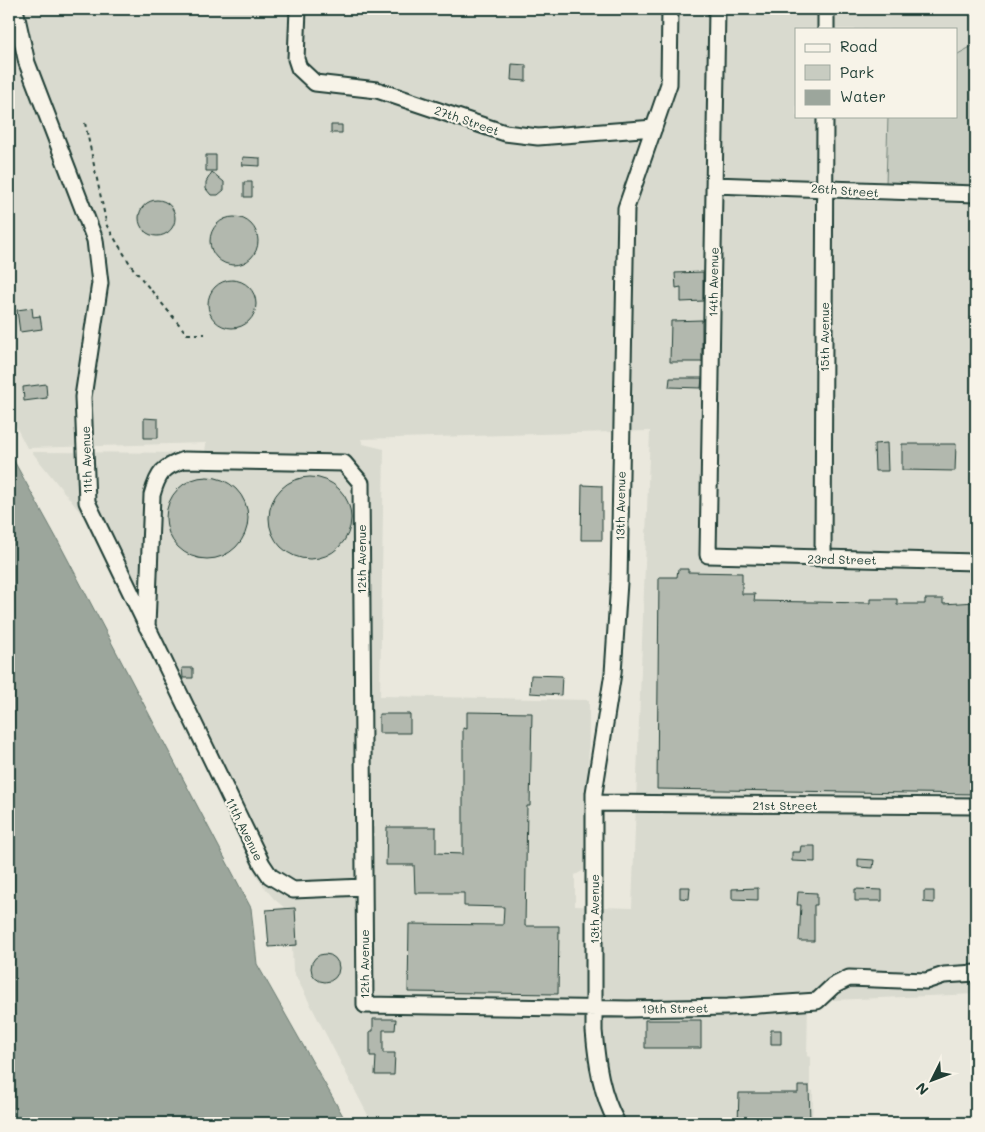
<svg xmlns="http://www.w3.org/2000/svg" width="985" height="1132" font-family="Mali,sans-serif">
<style>
.built{fill:#d9dacf;fill-rule:evenodd}
.green{fill:#c8ccc1;stroke:#74847a}
.water{fill:#9ca69c;stroke:#6a7c72}
.building{fill:#b2b8ae;stroke:#1f3d34}
.lines{fill:none;stroke-linecap:round;stroke-linejoin:round}
.minor-casing{stroke:#1f3d34;stroke-width:19}
.path{stroke:#1f3d34;stroke-width:2;stroke-dasharray:4 4;stroke-linecap:butt}
.minor{stroke:#f7f3e8;stroke-width:15}
.labels{text-anchor:middle;dominant-baseline:central;stroke-width:4.5;stroke-linejoin:round;paint-order:stroke}
.street-label{font-size:12px;fill:#1f3d34;stroke:#f7f3e8}
</style>
<rect width="100%" height="100%" fill="#eae8dd"/>
<filter id="ink" filterUnits="userSpaceOnUse"><feTurbulence type="fractalNoise" baseFrequency=".02" numOctaves="2"/><feDisplacementMap in="SourceGraphic" scale="10" xChannelSelector="R" yChannelSelector="G"/><feConvolveMatrix kernelMatrix="1 2 1 2 8 2 1 2 1" color-interpolation-filters="sRGB"/></filter>
<g filter="url(#ink)">
<path class="built" d="M9,9h967v985l-168,7 -1,55 3,1v33l3,1 -1,32h-440l-79,-152 -1,-25 -23,1 -3,-37 20,-1 -12,-10 -16,-20 -170,-357 -56,-70 173,1 1,-10 -179,5 -18,-35zM796,29h160v87h-160zM650,431l-18,477 -57,-2v-31l13,-7 1,-168 -209,-4 4,-247 -21,-5 -2,-5z
M976,1115v8h-27v-7z"/>
<path class="green" d="M976,44v26l-3,4 3,17v96l-90,-3 2,-68h68v-61z"/>
<path class="water" d="M9,452l48,87 194,369 6,56 90,159h-338z"/>
<path class="building" d="M512,64l14,1v16l-15,-1z
M331,125h11v8h-11z
M206,155h10v16h-10z
M243,157l17,1v8l-18,-1z
M212,172l12,10v8l-6,5h-7l-5,-6v-7z
M244,182h8v15h-8z
M139 218a18 18 0 1 1 36 0a18 18 0 1 1-36 0Z
M210 241a24 24 0 1 1 48 0a24 24 0 1 1-48 0Z
M703,272v29l-22,1v-15l-5,1 -1,-15z
M208 304a24 24 0 1 1 48 0a24 24 0 1 1-48 0Z
M32,308l1,9 7,-1 2,13 -22,3 -3,-22z
M702,320v42h-32l1,-41z
M670,378h32l-1,10 -32,-1z
M46,384l1,14 -23,3 -1,-14z
M144,418l14,1v19h-14z
M887,443l1,28h-13l-1,-27z
M902,444h54l-1,27 -53,-1z
M269 518a41 41 0 1 1 82 0a41 41 0 1 1-82 0Z
M166 518a41 41 0 1 1 82 0a41 41 0 1 1-82 0Z
M582,485l20,1v54h-21z
M678,569h10v3l54,1v21h13l-1,7 116,2v-4h27v5h28v-5h18v5l33,-2v192l-319,-5 2,-212h18z
M182,668h11v10h-10z
M531,675l31,1 -1,19 -31,-2z
M467,712l65,1 -2,93h-3l-2,120h34l-1,68 -150,-2 1,-68 94,1 1,-18 -40,-1v-13h-49l-1,-28h-28l1,-38h49v26l27,1v-126l4,1z
M379,714h31v19h-31z
M801,846h14v16l-23,-1v-9h8z
M858,859l16,1 -1,8 -15,-1z
M680,887h10l-1,12 -9,-1z
M758,888v12l-26,-1v-10z
M855,889l27,1v11h-27z
M924,891h10v12l-10,-1z
M798,892l19,1v12h-3v36h-15l2,-36h-4z
M295,908l2,37 -28,2 -3,-37z
M311 968a14 14 0 1 1 28 0a14 14 0 1 1-28 0Z
M373,1019h23l-1,11h-12v23h12l-1,22h-19l1,-19h-6v-25h3z
M645,1020h56v28h-56z
M771,1030h10v14h-10z
M798,1086h11l1,37h-72l1,-30h59z"/>
<g class="lines">
<defs>
<path id="minor" d="M15,9l12,54 68,177 5,43 -17,114 4,105 175,362 8,12 23,14 71,-3
M298,9l-2,50 3,9 16,15 62,7 128,43 33,4 116,-9
M717,9l-9,546 268,7
M826,29v-20
M714,185l262,9
M823,558l2,-442
M147,627l5,-132c6,-22 11,-28 32,-35l160,3 17,20 4,522 263,4 100,-2 89,-6 16,-15 16,-8 77,3 18,-6 32,-2
M594,803l382,3
M617,1123c-16,-29 -20,-59 -23,-92v-238l19,-120 6,-91 7,-374 43,-124 1,-75"/>
</defs>
<use href="#minor" class="minor-casing"/>
<path class="path" d="M85,123l22,103 25,41 55,67h18"/>
<use href="#minor" class="minor"/>
</g>
</g>
<g class="labels">
<g class="street-label">
<text transform="translate(467 120) rotate(19)">27th Street</text>
<text transform="translate(845 190) rotate(4)">26th Street</text>
<text transform="translate(713 282) rotate(-89)">14th Avenue</text>
<text transform="translate(824 337) rotate(-90)">15th Avenue</text>
<text transform="translate(86 460) rotate(-92)">11th Avenue</text>
<text transform="translate(620 506) rotate(-89)">13th Avenue</text>
<text transform="translate(361 559) rotate(-90)">12th Avenue</text>
<text transform="translate(842 559) rotate(1)">23rd Street</text>
<text x="785" y="805">21st Street</text>
<text transform="translate(245 829) rotate(64)">11th Avenue</text>
<text transform="translate(594 909) rotate(-90)">13th Avenue</text>
<text transform="translate(364 964) rotate(-90)">12th Avenue</text>
<text transform="translate(675 1008) rotate(-1)">19th Street</text>
</g>
</g>
<rect width="985" height="1132" fill="none" stroke="#f7f3e8" stroke-width="30"/>
<rect x="15" y="15" width="955" height="1102" fill="none" stroke="#1f3d34" stroke-width="2" filter="url(#ink)"/>
<rect x="795" y="28" width="162" height="90" fill="#f7f3e8" stroke="#a1aaa0"/>
<rect x="805" y="44" width="25" height="8" fill="#f7f3e8" stroke="#a1aaa0"/>
<text x="840" y="52" font-size="15" fill="#1f3d34">Road</text>
<rect x="805" y="65" width="25" height="15" fill="#c8ccc1" stroke="#a1aaa0"/>
<text x="840" y="78" font-size="15" fill="#1f3d34">Park</text>
<rect x="805" y="90" width="25" height="15" fill="#9ca69c" stroke="#a1aaa0"/>
<text x="840" y="102" font-size="15" fill="#1f3d34">Water</text>
<g transform="translate(932 1080) rotate(228)" stroke="#f7f3e8" stroke-width="4" paint-order="stroke">
<path d="M0-4L9 19L0 12L-9 19Z" fill="#1f3d34"/>
<text y="-8" font-size="14" font-weight="bold" text-anchor="middle" fill="#1f3d34">N</text>
</g>
</svg>
